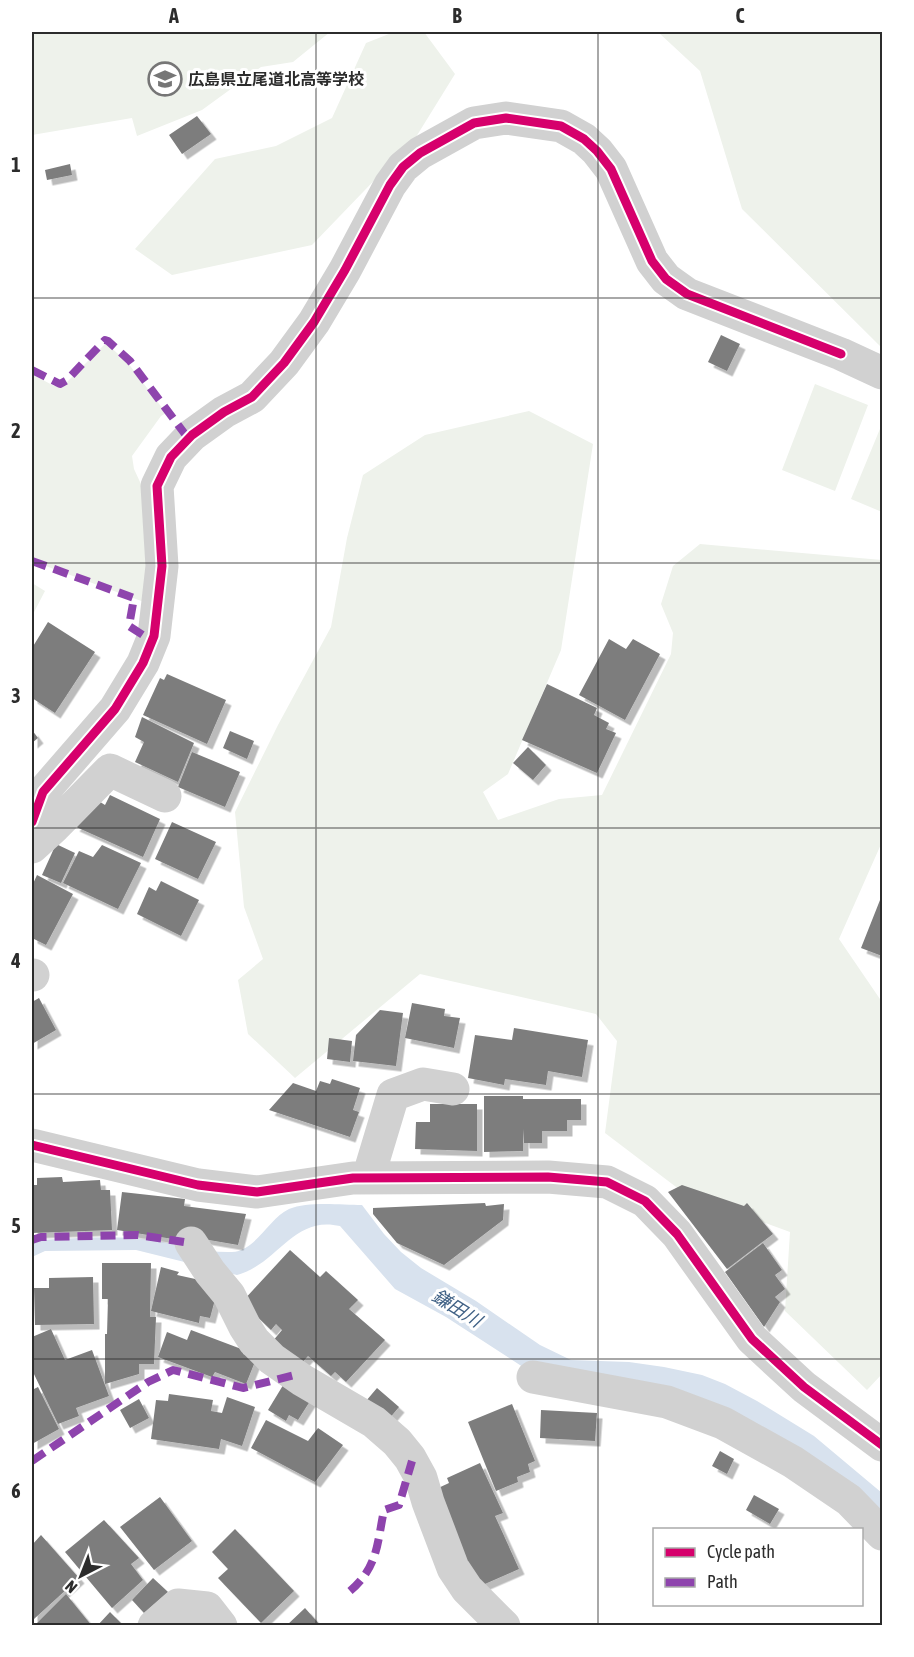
<svg xmlns="http://www.w3.org/2000/svg" width="914" height="1657" font-family="'Asap Condensed','Noto Sans JP',sans-serif">
<style>
.green{fill:#eef2eb}
.water{fill:#d8e2ee}
.building{fill:#7d7d7d;filter:url(#shadow)}
.lines{fill:none;stroke-linecap:round;stroke-linejoin:round}
.minor{stroke:#d1d1d1;stroke-width:33}
.quiet{stroke:#8e44ad;stroke-width:8;stroke-dasharray:15 8;stroke-linecap:butt}
.cycleway-casing{stroke:#fff;stroke-width:13}
.cycleway{stroke:#d6006c;stroke-width:9}
.grid{fill:none;stroke:#2c2c2c;stroke-width:1.5;stroke-opacity:0.55}
.labels{text-anchor:middle;dominant-baseline:central;stroke-width:6;stroke-linejoin:round;paint-order:stroke}
.poi-label{font-size:16px;font-weight:bold;fill:#2c2c2c;stroke:#fff;text-anchor:start}
.water-label{font-size:18px;font-style:italic;fill:#416286;stroke:#fff}
.neatline{fill:none;stroke:#2c2c2c;stroke-width:2}
.grid-label{font-size:20px;text-anchor:middle;font-weight:bold;fill:#2c2c2c}
</style>
<defs>
<filter id="shadow"><feDropShadow dx="5.5" dy="5.5" stdDeviation="0" flood-color="#0004"/></filter>
</defs>
<rect width="100%" height="100%" fill="#fff"/>
<path class="green" d="M32,32h298l-37,30 -32,5 -59,43 -65,26 -5,-18 -100,17z
M394,32h30l31,42 -39,63 -104,108 -140,30 -37,-26 80,-90 61,-13 56,-28 34,-75z
M658,32h224v316l-140,-139 -42,-138z
M106,343l22,20 38,50 -5,3 -29,40 2,13 12,26 4,19 -6,88 -112,-41v-187l22,12h9z
M815,384l53,21 -33,86 -53,-21z
M529,411l64,33 -32,206 -53,124 -25,18 15,28 61,-21 43,-4 69,-141 2,-21 -12,-29 12,-38 27,-22 182,16v282l-43,97 43,63v372l-15,16 -82,-79 5,-79 -106,-39 -79,-60 12,-92 -21,-27 -176,-40 -125,104 -47,-44 -10,-54 25,-21 -19,-52 -9,-95 43,-87 53,-98 16,-89 16,-63 62,-40z
M882,424v88l-31,-13z
M32,583l13,8 -13,25z"/>
<path class="water" d="M362,1205l22,29 17,18 20,16 55,33 64,44 31,15 58,2 35,5 38,8 23,9 32,17 57,35 68,57v24l-97,-76 -259,-72 -80,-52 -51,-28 -55,-63c-47,-11 -62,38 -103,49l-101,-25 -91,1 -13,6v-14l9,-3c36,-2 73,-5 109,0 27,4 55,13 82,12 24,-1 37,-34 57,-43 19,-8 52,-4 73,-4z"/>
<path class="building" d="M197,116l14,18 -29,20 -13,-19z
M70,164l2,11 -25,5 -2,-10z
M721,335l19,9 -13,27 -19,-9z
M48,622l47,30 -40,61 -23,-15v-50z
M609,639l17,10 7,-10 27,15 -35,66 -46,-25z
M167,674l59,26 -19,44 -64,-29 17,-37 4,2z
M547,684l50,24 -3,7 15,8 -3,6 10,4 -19,40 -75,-33z
M142,717l52,26 -16,39 -43,-20 9,-20 -9,-5z
M32,730l6,8 -6,5z
M230,731l24,10 -7,18 -24,-11z
M528,747l18,18 -13,15 -20,-17z
M192,752l48,20 -15,35 -47,-20z
M110,795l50,24 -17,38 -69,-31 23,-26 8,5z
M172,822l44,20 -18,37 -43,-20z
M56,844l19,9 -14,30 -19,-8z
M102,845l39,18 -23,46 -55,-26 16,-32 14,6z
M37,875l36,19 -27,51 -14,-7v-52z
M161,881l38,19 -18,36 -44,-22 12,-27 7,4z
M882,895v61l-21,-8z
M39,998l17,32 -24,14v-42z
M412,1003l33,6 -1,7 16,2 -6,30 -49,-10z
M380,1010l23,3 -7,53 -43,-5 3,-26z
M514,1028l74,12 -6,37 -34,-6 -2,14 -41,-6 -1,6 -36,-7 7,-43 37,5z
M329,1038l23,3 -2,21 -23,-3z
M332,1079l28,9 -7,22 6,2 -9,25 -81,-27 24,-27 23,8 4,-10 10,3z
M484,1096h39v3h58v21h-14v11h-25v12h-18l-1,-14v22l-39,1z
M430,1104h47v47l-62,-2 1,-27h14z
M62,1177l1,5 37,-2 1,10h9l2,40 -80,3v-48h5v-7z
M682,1185l62,21 3,-3 26,31 -46,35 -59,-77z
M122,1192l63,7 -1,7 62,8 -8,31 -58,-10 -1,5 -62,-10z
M485,1203l1,3 18,-2 -1,16 -59,45 -47,-22 -24,-29v-6z
M763,1243l19,27 -7,5 10,14 -10,8 5,5 -16,25 -39,-55z
M290,1250l30,27 6,-6 32,29 -9,9 36,31 -39,42 -11,-10 -4,4 -23,-20 -9,10 -27,-24 10,-12 -6,-6 -5,6 -29,-28z
M102,1263h49l-1,54h6l-2,47h-15v10l-34,10v-50h2l1,-35h-6z
M161,1267l18,5 -2,3 32,7 8,10 -7,26 -10,-2 -1,7 -48,-12z
M93,1277l1,47 -59,1 -1,-37h15v-10z
M51,1329l14,31 27,-10 17,46 -33,12 3,8 -21,8 -26,-54v-33z
M191,1330l53,20 -1,4 13,5 -10,25 -31,-12 -3,5 -54,-20 9,-25 20,8z
M285,1382l27,16 -14,22 -9,-5 -3,6 -18,-11z
M38,1387l21,42 -27,15v-54z
M377,1388l22,19 -11,13 -22,-19z
M169,1394l44,6 -2,11 11,2 5,-16 28,10 -13,39 -21,-7 -2,10 -68,-10 5,-39 12,1z
M139,1399l10,19 -19,10 -10,-18z
M512,1404l23,57 -7,3 2,8 -13,5 1,5 -22,9 -28,-69z
M541,1410l56,3 -2,28 -55,-3z
M266,1420l42,21 10,-13 25,17 -28,37 -64,-34z
M720,1451l14,8 -7,15 -15,-8z
M480,1463l23,50 -8,3 24,53 -41,18 -44,-97 15,-7 -2,-5z
M754,1495l25,14 -9,15 -24,-14z
M160,1497l32,44 -38,29 -34,-43z
M104,1520l35,38 -8,6 12,16 -31,28 -47,-56z
M235,1529l59,62 -33,32 -43,-45 10,-9 -16,-17z
M41,1535l38,43 -45,41 -2,-3v-71z
M153,1578l15,14 -24,21 -12,-13z
M66,1594l26,32h-53l-2,-3z
M305,1608l16,18h-35z
M110,1612l14,14h-27z"/>
<g class="lines">
<path class="minor" d="M32,822l11,-30 72,-83 28,-46 11,-27 8,-70 -5,-80 14,-29 21,-22 32,-23 28,-15 32,-34 30,-41 31,-52 45,-85 13,-18 17,-14 54,-30 32,-5 55,8 23,13 13,12 14,18 41,92 14,18 21,15 154,60 41,19
M32,847l23,-21 55,-56 55,26
M32,975h1
M32,1145l166,40 59,7 96,-14 195,-1 59,5 38,19 32,33 75,105 52,48 78,58
M368,1178l25,-83 30,-11 30,5
M191,1243l19,29 19,23 16,32 9,14 18,18 30,21 72,42 23,20 13,16 11,20 7,24 25,66 14,21 37,37
M533,1377l134,25 56,21 70,39 56,38 33,34
M154,1626l24,-21 29,3 14,18"/>
<path class="quiet" d="M32,370l28,14 7,-4 38,-40 3,1 22,20 58,77
M32,561l102,37 -5,28 23,15
M32,1240l9,-3 97,-2 53,8
M32,1461l116,-79 25,-12 70,18 52,-13
M350,1591c28,-24 27,-47 34,-81l15,-5 13,-44"/>
<defs>
<path id="cycleway" d="M32,822l11,-30 72,-83 28,-46 11,-27 8,-70 -5,-80 14,-29 21,-22 32,-23 28,-15 32,-34 30,-41 31,-52 45,-85 13,-18 17,-14 54,-30 32,-5 55,8 23,13 13,12 14,18 41,92 14,18 21,15 154,60
M32,1145l166,40 59,7 96,-14 195,-1 59,5 38,19 32,33 75,105 52,48 78,58"/>
</defs>
<use href="#cycleway" class="cycleway-casing"/>
<use href="#cycleway" class="cycleway"/>
</g>
<path class="grid" d="M316,32v1594M598,32v1594M32,298h850M32,563h850M32,828h850M32,1094h850M32,1359h850"/>
<defs>
<symbol id="school-ring" viewBox="-11 -11 22 22"><circle r="9.5" fill="#fff" stroke="#767676" stroke-width="1.5"/><path d="M0-5L7-2L0 1L-7-2ZM-4 1L0 2.5L4 1V4Q0 6-4 4Z" fill="#767676"/></symbol>
</defs>
<g fill-rule="evenodd">
<use href="#school-ring" x="146" y="60" width="38" height="38"/>
</g>
<g class="labels">
<g class="poi-label">
<text x="188" y="79">広島県立尾道北高等学校</text>
</g>
<g class="water-label">
<text transform="translate(457 1308) rotate(32)">鎌田川</text>
</g>
</g>
<rect width="914" height="1657" fill="none" stroke="#ffffff" stroke-width="66"/>
<rect x="653" y="1528" width="210" height="78" fill="#ffffff" stroke="#ababab" stroke-width="1.5"/>
<rect x="665" y="1548" width="30" height="9" fill="#d6006c" stroke="#ababab" stroke-width="1.5"/>
<text x="707" y="1558" font-size="18" fill="#2c2c2c">Cycle path</text>
<rect x="665" y="1578" width="30" height="9" fill="#8e44ad" stroke="#ababab" stroke-width="1.5"/>
<text x="707" y="1588" font-size="18" fill="#2c2c2c">Path</text>
<g transform="translate(81 1576) rotate(222)" stroke="#ffffff" stroke-width="4.5" paint-order="stroke">
<path d="M0-4.5L10 22L0 15L-10 22Z" fill="#2c2c2c"/>
<text y="-9" font-size="16" font-weight="bold" text-anchor="middle" fill="#2c2c2c">N</text>
</g>
<rect x="33" y="33" width="848" height="1591" class="neatline"/>
<g class="grid-label">
<text x="174" y="23">A</text>
<text x="457" y="23">B</text>
<text x="740" y="23">C</text>
<text x="16" y="172">1</text>
<text x="16" y="438">2</text>
<text x="16" y="703">3</text>
<text x="16" y="968">4</text>
<text x="16" y="1233">5</text>
<text x="16" y="1498">6</text>
</g>
</svg>
